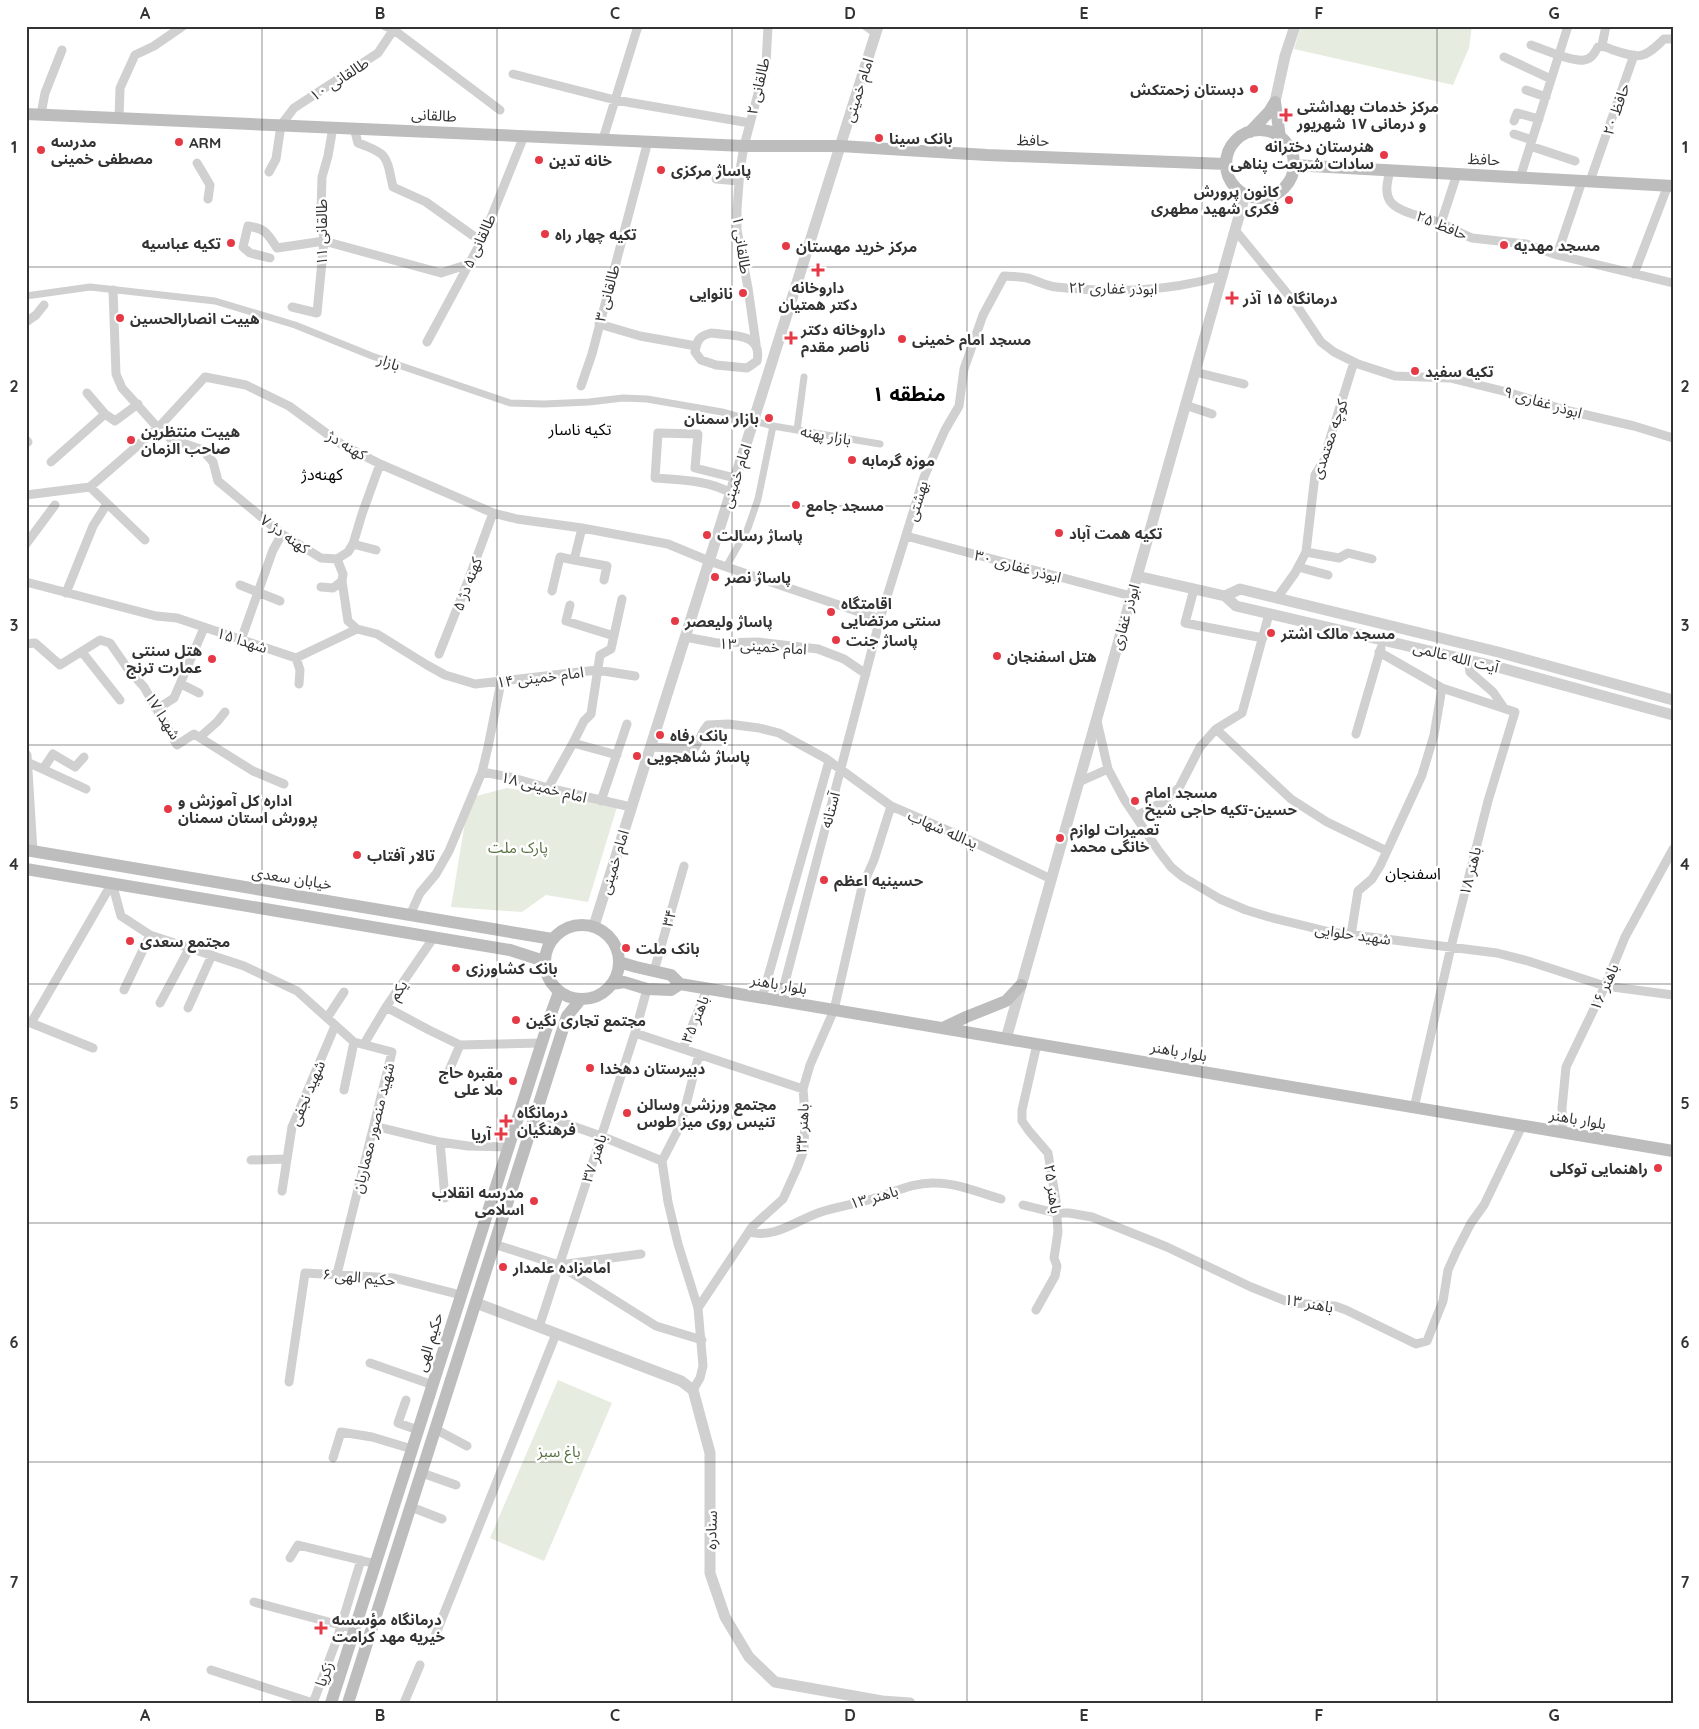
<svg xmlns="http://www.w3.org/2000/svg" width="1699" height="1729" font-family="Quicksand,'Noto Sans Arabic',sans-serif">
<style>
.green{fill:#e6ecdf}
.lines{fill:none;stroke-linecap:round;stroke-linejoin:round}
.pedestrian{stroke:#d0d0d0;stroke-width:7}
.minor{stroke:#d0d0d0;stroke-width:9}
.tertiary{stroke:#d0d0d0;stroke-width:11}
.secondary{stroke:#bdbdbd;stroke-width:12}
.grid{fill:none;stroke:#333;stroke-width:1;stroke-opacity:0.55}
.poi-dot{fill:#e63946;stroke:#fff;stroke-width:2}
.labels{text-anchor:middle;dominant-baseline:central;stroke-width:5;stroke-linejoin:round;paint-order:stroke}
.street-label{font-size:15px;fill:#333;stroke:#fff}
.poi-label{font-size:15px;font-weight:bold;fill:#333;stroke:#fff;text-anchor:start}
.park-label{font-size:15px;fill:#56703f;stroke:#fff}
.neighbourhood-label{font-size:16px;fill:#000;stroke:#fff}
.district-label{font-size:20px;font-weight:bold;fill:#000;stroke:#fff}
.neatline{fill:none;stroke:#333;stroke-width:2}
.grid-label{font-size:16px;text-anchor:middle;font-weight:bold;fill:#333}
</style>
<rect width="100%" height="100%" fill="#fff"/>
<path class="green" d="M1301,26h171l-3,22 -16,37 -159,-36z
M507,788l111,16 -30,98 -42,-7 -24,17 -71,-5 18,-109z
M558,1380l54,23 -68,158 -54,-23z"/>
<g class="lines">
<path class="pedestrian" d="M26,296l64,-9 125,14 80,24 77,31 138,47 34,1 45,-2 34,-4 24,1 75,13 51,14 -15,73 -10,29 -22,39
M773,426l107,18
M797,430l7,-53"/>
<path class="minor" d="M385,26l9,4 106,80
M866,26l10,7
M1531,45c12,4 41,17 53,15 8,-1 11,-8 14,-13 6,-2 10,1 15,3 27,9 31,9 51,-11h9
M1602,45l4,-19
M1504,57l47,22
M513,74l102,26 135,23
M1526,90l20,7
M41,114l4,-21 17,-43
M119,118l1,-30 15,-33 19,-9 29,-20
M1514,121l3,-8 22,6
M354,128l4,15c31,11 28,13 35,44l33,15 46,33 10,5
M1514,134l18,6
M603,139l35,-113
M1530,146l45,15
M197,163l13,22 -2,14
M1390,170c-2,10 -6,22 0,31 8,12 37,16 50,22 11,4 21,11 32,15l54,6 31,11 116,28
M269,172l7,-13 5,-34 13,-17 84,-55 18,-27
M1520,178l48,-152
M716,179l23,2
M1590,181l44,-126
M1441,223l16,-49
M1235,230l60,73 26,39 13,10 24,12 37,12 55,2 57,14 58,18 69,16 39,12
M1557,255l25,-74
M270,258l-20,-5 -7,-6 5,-21c18,3 19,7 29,22l47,-7 117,32 28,-9
M1634,274l34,-89
M113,290l3,84 6,14 36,40 13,11 32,11 10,12 5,19 64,53 39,24 16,1 11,-7 5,-8 9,-30 18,-50
M292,307l25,6 7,-72 -3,-31 1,-33 6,-21 5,-29
M26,322l10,-7 8,-10
M599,324l41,12 56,10
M711,333c21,3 52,-1 46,28l-10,7 -31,-3 -15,-5 -6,-8c2,-12 4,-16 16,-19z
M427,342l55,-102 42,-104
M756,344l-8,-56 -11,-58v-21l3,-39 4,-24 22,-82 2,-38
M1195,372l49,12
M581,386l11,-32 56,-213
M87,393l18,21
M1185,405l27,9
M26,440l2,2
M51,462l54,-48 10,7 23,-17
M90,487l55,53
M731,493c-23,-13 -50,-13 -76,-15l3,-45 40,1 -3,34 40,10
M26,495l64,-8 68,-59 47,-51 41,8 43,21 52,38 39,20 113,49 24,6 65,9 86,16 41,17 171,58
M906,536l225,60
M26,544l29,-39
M353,544l23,6
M1306,552l33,6 9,-5 24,6
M574,560l33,6 -3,14
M1298,567l30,8
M342,581l6,40 9,8
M26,582l130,34 21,2 119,40 61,-29 20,5 50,31 18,10 30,9 122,-14 38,6
M240,585l40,16
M321,587l12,1 9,-7 1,-7 -6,-15
M1194,589l-9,34 78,15
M552,591l8,-34 14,3 8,-32
M66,593l27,-67 14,-22
M1277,598l18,-25 11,-21 9,-77 10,-16 2,-11 27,-86
M570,605l-4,16 48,15
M685,637l32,6 41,-1 60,7 26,10 22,15
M241,640l32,-90 9,-16
M26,644l9,-1 25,22 40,-25 10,3 18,26 16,18 33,58 17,-11 59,37 31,13
M82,652l38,48
M439,654l29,-73 25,-68
M296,658l4,12 -1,14
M1468,660l2,12 23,20 11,16
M501,682l-13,65 -6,25 28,5 38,11 83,19
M181,684l18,9
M157,709l17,-11 30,-70
M1097,721l11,48 16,30 34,51 13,17 12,10 37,22 26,11 23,7 61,15 167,21 31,8 77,25 68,9
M1216,729l75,70 36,23 60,29
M1356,734l25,-86
M200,737l17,-15 8,-10
M573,743l44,12
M650,747l44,2c6,-8 7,-17 14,-24l20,-1 31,4 20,5 46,25 66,48 74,32 86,41
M27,762l59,27
M43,769l10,-15 22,13 9,-10
M1079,782l29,-13
M548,788l25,-45 11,-22 7,-7 9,-59 11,-6 11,-50
M601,801l26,-77
M1136,816l27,-14 16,-14 21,-41 16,-18 26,-16 27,-99
M112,883l9,33 29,19 94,31 53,25 57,51 38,10 -55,222
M410,915l10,-22 16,-19 13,-23 33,-79
M1351,935l7,-44 14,-12 8,-13 42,-91 12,-40 8,-47 -63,-36
M654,971l30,-105
M124,990l26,-55
M762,998l67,-237
M780,1001l100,-382 44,-142 21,-47 14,-24 5,-37 19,-54 21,-39c7,1 15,0 23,2 9,2 19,8 29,9 57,6 110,5 166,-11
M160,1003l30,-56
M386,1007l43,23 31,15 81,-2
M188,1008l24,-53
M327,1018l17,-26
M26,1021l67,27
M31,1023l81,-140
M635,1033l168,56
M364,1044l22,-37 48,-70
M683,1049l24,-60
M448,1073l12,-28
M344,1090l10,-48
M1414,1108l37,-161 37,-146 27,-89 -73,-24
M536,1113l65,23 61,25
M374,1126l66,16 28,4 40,1
M1563,1132l-1,-24 4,-41 39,-81 20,-49 48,-88
M440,1142l5,56
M251,1160l36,-1
M282,1191l10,-64 43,-101
M1023,1205l33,8h13l23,4 75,30 84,40 40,16 44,3 11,4 70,34 11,-3 16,-40 5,-31 9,-20 14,-27 13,-18 38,-79
M749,1232c27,7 47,-12 72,-20 16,-5 34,-8 51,-13 21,-6 41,-17 63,-16 22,0 45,10 66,16
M494,1244l65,21 97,61 46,14
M559,1265l82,-11
M698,1308l54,-81 31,-28 14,-31 7,-18 1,-36 -2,-25 7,-24 24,-55 28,-123 12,-27 17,-54
M1036,1310l19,-34 2,-10 -3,-8 4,-26 -2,-31 -8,-48 -19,-22 -7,-10v-11l15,-66
M539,1327l96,-294 12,-44
M370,1363l63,22
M289,1382l16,-109 89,5 67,17
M693,1390l7,-12 3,-12 -5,-58 -20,-64 -10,-42 -6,-41 19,-37 18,-70
M406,1400l-8,23 20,7
M435,1429l32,17
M333,1458l8,-26 31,5 40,12
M422,1473l34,12
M411,1507l31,12
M290,1558l8,-13 78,19
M254,1602l101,27
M435,1636l121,-302
M211,1670l102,33
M313,1703l24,-64 24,-79
M404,1703l16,-38"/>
<path class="tertiary" d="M1275,102l10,-46 10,-30
M1137,576l88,20 11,10 258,60 179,49
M1225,596l15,-7 258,63 175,48
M26,755l6,96
M594,926l284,-900
M1006,1039l239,-844
M476,1303l205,78 12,9 17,63v120l15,44 24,40 26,25 107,19 28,2"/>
<path class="secondary" d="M26,114l718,32h96l147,9 239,9
M1226 164a34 34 0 1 1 68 0a34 34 0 1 1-68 0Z
M1250,132l19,-20 6,-10 5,35
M1293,165l380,21
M26,850l526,89
M26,869l484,81 34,11
M545 962a37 37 0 1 1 74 0a37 37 0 1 1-74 0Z
M619,962l17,5 35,8 9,9
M612,984l12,-2 23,7 24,1 9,-6
M680,984l993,167
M943,1028l23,-11 40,-16 15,-16
M331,1703l221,-692 7,-19
M348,1703l219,-687 14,-17"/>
</g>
<path class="grid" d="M262,26v1677M497,26v1677M732,26v1677M967,26v1677M1202,26v1677M1437,26v1677M26,267h1647M26,506h1647M26,745h1647M26,984h1647M26,1223h1647M26,1462h1647"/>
<g class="poi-dot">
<circle cx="1254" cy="89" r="5"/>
<path d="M1283.5 107.5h5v5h5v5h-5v5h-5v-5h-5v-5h5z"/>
<circle cx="879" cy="138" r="5"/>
<circle cx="179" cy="142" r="5"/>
<circle cx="41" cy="150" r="5"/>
<circle cx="1384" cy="155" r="5"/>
<circle cx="539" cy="160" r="5"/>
<circle cx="661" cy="170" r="5"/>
<circle cx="1289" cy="200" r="5"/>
<circle cx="545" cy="234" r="5"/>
<circle cx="231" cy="243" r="5"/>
<circle cx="1504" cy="245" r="5"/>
<circle cx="786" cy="246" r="5"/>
<path d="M815.5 262.5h5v5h5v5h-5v5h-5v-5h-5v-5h5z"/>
<circle cx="743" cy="293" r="5"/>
<path d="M1229.5 290.5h5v5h5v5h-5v5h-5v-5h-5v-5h5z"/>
<circle cx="120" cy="318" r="5"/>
<path d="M788.5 330.5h5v5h5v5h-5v5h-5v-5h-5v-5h5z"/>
<circle cx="902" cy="339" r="5"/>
<circle cx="1415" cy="371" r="5"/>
<circle cx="769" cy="418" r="5"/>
<circle cx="131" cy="440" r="5"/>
<circle cx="852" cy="460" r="5"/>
<circle cx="796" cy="505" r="5"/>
<circle cx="1059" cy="533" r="5"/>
<circle cx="707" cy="535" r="5"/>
<circle cx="715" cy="577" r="5"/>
<circle cx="831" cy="612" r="5"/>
<circle cx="675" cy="621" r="5"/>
<circle cx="1271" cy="633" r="5"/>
<circle cx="836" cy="640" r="5"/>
<circle cx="997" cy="656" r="5"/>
<circle cx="212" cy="659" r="5"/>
<circle cx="660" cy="735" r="5"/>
<circle cx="637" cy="756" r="5"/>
<circle cx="1135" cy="801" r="5"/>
<circle cx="168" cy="809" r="5"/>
<circle cx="1060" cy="838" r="5"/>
<circle cx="357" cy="855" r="5"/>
<circle cx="824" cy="880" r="5"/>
<circle cx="130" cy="941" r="5"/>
<circle cx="626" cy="948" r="5"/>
<circle cx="456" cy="968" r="5"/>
<circle cx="516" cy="1020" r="5"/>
<circle cx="590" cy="1068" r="5"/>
<circle cx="513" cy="1081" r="5"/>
<circle cx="627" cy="1113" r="5"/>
<path d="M503.5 1113.5h5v5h5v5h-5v5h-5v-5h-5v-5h5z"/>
<path d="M498.5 1126.5h5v5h5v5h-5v5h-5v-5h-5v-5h5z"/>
<circle cx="1658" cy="1168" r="5"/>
<circle cx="534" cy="1201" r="5"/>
<circle cx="503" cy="1267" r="5"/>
<path d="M318.5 1620.5h5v5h5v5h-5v5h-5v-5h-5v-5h5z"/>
</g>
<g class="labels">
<g class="street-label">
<text transform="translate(339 79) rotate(-33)">طالقانی ۱۰</text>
<text transform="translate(758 86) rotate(-77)">طالقانی ۲</text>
<text transform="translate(858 90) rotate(-72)">امام خمینی</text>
<text transform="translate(1616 109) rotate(-71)">حافظ ۲۰</text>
<text transform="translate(434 115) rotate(3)">طالقانی</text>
<text transform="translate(1033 140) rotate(2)">حافظ</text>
<text transform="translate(1484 159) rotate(3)">حافظ</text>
<text transform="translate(1442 225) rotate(22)">حافظ ۲۵</text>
<text transform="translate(321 232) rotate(-90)">طالقانی ۱۱</text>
<text transform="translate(479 241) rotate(-65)">طالقانی ۵</text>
<text transform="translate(742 245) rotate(82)">طالقانی ۱</text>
<text transform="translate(1113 288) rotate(1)">ابوذر غفاری ۲۲</text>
<text transform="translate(607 293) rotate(-75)">طالقانی ۳</text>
<text transform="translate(389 362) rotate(19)">بازار</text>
<text transform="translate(1543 402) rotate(16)">ابوذر غفاری ۹</text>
<text transform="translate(826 435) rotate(10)">بازار پهنه</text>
<text transform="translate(1329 439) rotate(-71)">کوچه معتمدی</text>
<text transform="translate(347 445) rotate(31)">کهنه دژ</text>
<text transform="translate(736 476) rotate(-72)">امام خمینی</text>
<text transform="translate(917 501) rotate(-73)">بهشتی</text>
<text transform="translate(285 534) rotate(35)">کهنه دژ ۷</text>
<text transform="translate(1018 566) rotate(15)">ابوذر غفاری ۳۰</text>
<text transform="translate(467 584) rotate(-69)">کهنه دژ ۵</text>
<text transform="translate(1125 617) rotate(-74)">ابوذر غفاری</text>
<text transform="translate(242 640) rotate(18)">شهدا ۱۵</text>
<text transform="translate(763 646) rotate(4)">امام خمینی ۱۳</text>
<text transform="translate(1456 657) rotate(14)">آیت الله عالمی</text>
<text transform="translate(540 677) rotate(-7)">امام خمینی ۱۴</text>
<text transform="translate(163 716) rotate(58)">شهدا ۱۷</text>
<text transform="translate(544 787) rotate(14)">امام خمینی ۱۸</text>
<text transform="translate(830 810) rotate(-75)">آستانه</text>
<text transform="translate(943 829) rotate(24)">یدالله شهاب</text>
<text transform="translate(614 862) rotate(-73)">امام خمینی</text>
<text transform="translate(1470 871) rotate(-76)">باهنر ۱۸</text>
<text transform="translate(292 878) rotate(9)">خیابان سعدی</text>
<text transform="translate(669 918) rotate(-74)">۳۴</text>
<text transform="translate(1353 934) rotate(8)">شهید حلوایی</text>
<text transform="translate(779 984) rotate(10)">بلوار باهنر</text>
<text transform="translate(1604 987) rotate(-66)">باهنر ۱۶</text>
<text transform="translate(398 990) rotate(-56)">یکم</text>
<text transform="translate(695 1019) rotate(-68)">باهنر ۳۵</text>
<text transform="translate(1179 1051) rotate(10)">بلوار باهنر</text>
<text transform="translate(307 1093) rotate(-67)">شهید نجفی</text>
<text transform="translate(1578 1119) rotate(10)">بلوار باهنر</text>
<text transform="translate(373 1128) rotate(-76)">شهید منصور معماریان</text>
<text transform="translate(802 1128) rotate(-87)">باهنر ۳۳</text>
<text transform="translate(594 1158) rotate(-72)">باهنر ۳۷</text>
<text transform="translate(1053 1189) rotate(82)">باهنر ۲۵</text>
<text transform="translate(874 1197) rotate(-16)">باهنر ۱۳</text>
<text transform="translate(359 1277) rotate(5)">حکیم الهی ۶</text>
<text transform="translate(1309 1303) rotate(10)">باهنر ۱۳</text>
<text transform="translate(429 1342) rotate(-73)">حکیم الهی</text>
<text transform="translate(711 1530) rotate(-89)">سنادره</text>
<text transform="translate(324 1674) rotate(-70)">زکریا</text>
</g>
<g class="poi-label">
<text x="1244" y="89" text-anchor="end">دبستان زحمتکش</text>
<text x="1297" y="106">مرکز خدمات بهداشتی<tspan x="1297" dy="17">و درمانی ۱۷ شهریور</tspan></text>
<text x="889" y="138">بانک سینا</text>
<text x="51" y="141">مدرسه<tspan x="51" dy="17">مصطفی خمینی</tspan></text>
<text x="189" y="142">ARM</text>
<text x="1374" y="146" text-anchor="end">هنرستان دخترانه<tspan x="1374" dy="17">سادات شریعت پناهی</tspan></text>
<text x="549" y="160">خانه تدین</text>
<text x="671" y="170">پاساژ مرکزی</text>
<text x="1279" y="191" text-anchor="end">کانون پرورش<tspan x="1279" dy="17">فکری شهید مطهری</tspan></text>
<text x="555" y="234">تکیه چهار راه</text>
<text x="221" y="243" text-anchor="end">تکیه عباسیه</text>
<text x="1514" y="245">مسجد مهدیه</text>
<text x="796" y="246">مرکز خرید مهستان</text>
<text x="818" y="287" text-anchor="middle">داروخانه<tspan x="818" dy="17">دکتر همتیان</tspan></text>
<text x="733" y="293" text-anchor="end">نانوایی</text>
<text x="1243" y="298">درمانگاه ۱۵ آذر</text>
<text x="130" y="318">هییت انصارالحسین</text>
<text x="801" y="329">داروخانه دکتر<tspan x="801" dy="17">ناصر مقدم</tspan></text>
<text x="912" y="339">مسجد امام خمینی</text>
<text x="1425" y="371">تکیه سفید</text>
<text x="759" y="418" text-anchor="end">بازار سمنان</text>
<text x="141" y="431">هییت منتظرین<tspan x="141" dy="17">صاحب الزمان</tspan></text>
<text x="862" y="460">موزه گرمابه</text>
<text x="806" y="505">مسجد جامع</text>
<text x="1069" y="533">تکیه همت آباد</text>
<text x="717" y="535">پاساژ رسالت</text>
<text x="725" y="577">پاساژ نصر</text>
<text x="841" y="603">اقامتگاه<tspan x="841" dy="17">سنتی مرتضایی</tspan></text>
<text x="685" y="621">پاساژ ولیعصر</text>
<text x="1281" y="633">مسجد مالک اشتر</text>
<text x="846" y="640">پاساژ جنت</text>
<text x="202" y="650" text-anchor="end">هتل سنتی<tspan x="202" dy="17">عمارت ترنج</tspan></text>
<text x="1007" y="656">هتل اسفنجان</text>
<text x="670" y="735">بانک رفاه</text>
<text x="647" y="756">پاساژ شاهجویی</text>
<text x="1145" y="792">مسجد امام<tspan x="1145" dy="17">حسین-تکیه حاجی شیخ</tspan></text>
<text x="178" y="800">اداره کل آموزش و<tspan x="178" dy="17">پرورش استان سمنان</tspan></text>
<text x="1070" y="829">تعمیرات لوازم<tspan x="1070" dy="17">خانگی محمد</tspan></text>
<text x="367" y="855">تالار آفتاب</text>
<text x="834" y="880">حسینیه اعظم</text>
<text x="140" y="941">مجتمع سعدی</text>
<text x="636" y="948">بانک ملت</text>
<text x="466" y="968">بانک کشاورزی</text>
<text x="526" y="1020">مجتمع تجاری نگین</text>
<text x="600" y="1068">دبیرستان دهخدا</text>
<text x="503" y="1072" text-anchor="end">مقبره حاج<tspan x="503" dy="17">ملا علی</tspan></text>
<text x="637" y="1104">مجتمع ورزشی وسالن<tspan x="637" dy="17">تنیس روی میز طوس</tspan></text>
<text x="517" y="1112">درمانگاه<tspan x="517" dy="17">فرهنگیان</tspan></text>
<text x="491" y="1134" text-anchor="end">آریا</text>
<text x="1648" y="1168" text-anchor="end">راهنمایی توکلی</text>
<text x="524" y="1192" text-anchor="end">مدرسه انقلاب<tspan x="524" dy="17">اسلامی</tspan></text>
<text x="513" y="1267">امامزاده علمدار</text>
<text x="332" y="1619">درمانگاه مؤسسه<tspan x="332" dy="17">خیریه مهد کرامت</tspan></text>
</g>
<g class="park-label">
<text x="518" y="847">پارک ملت</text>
<text x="559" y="1451">باغ سبز</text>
</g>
<g class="neighbourhood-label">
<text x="580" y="429">تکیه ناسار</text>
<text x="322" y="474">کهنه‌دژ</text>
<text x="1413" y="873">اسفنجان</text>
</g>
<g class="district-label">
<text x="909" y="393">منطقه ۱</text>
</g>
</g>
<rect width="1699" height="1729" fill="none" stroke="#ffffff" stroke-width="55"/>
<rect x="28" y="28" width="1644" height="1674" class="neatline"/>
<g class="grid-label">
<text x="145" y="19">A</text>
<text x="380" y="19">B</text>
<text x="615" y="19">C</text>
<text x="850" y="19">D</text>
<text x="1084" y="19">E</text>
<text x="1319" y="19">F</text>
<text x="1554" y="19">G</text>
<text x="14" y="153">1</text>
<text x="1685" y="153">1</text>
<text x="14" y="392">2</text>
<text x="1685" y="392">2</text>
<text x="14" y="631">3</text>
<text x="1685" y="631">3</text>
<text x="14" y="870">4</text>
<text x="1685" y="870">4</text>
<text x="14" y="1109">5</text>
<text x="1685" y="1109">5</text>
<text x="14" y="1348">6</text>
<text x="1685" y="1348">6</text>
<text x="14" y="1588">7</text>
<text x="1685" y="1588">7</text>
<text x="145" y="1721">A</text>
<text x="380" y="1721">B</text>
<text x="615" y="1721">C</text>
<text x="850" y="1721">D</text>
<text x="1084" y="1721">E</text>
<text x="1319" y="1721">F</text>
<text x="1554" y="1721">G</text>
</g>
</svg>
